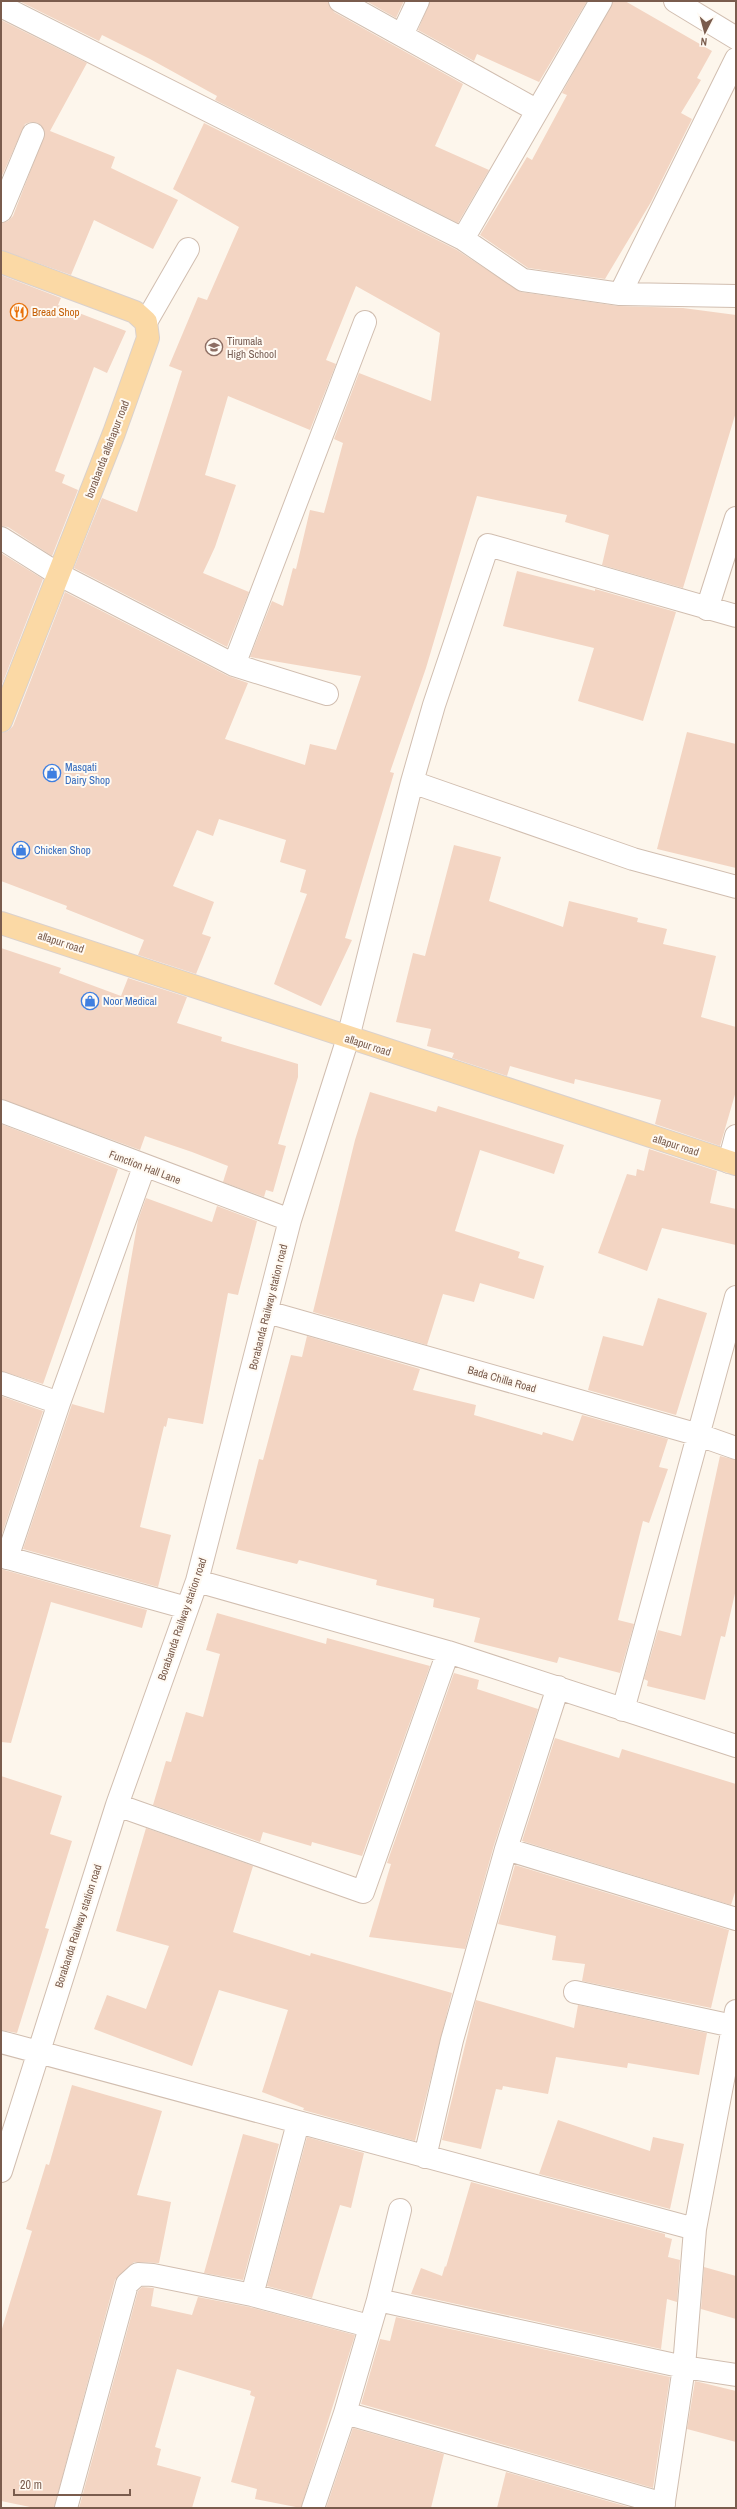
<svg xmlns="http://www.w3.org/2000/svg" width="737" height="2509" font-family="'Archivo Narrow',sans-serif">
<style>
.building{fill:#f3d5c3}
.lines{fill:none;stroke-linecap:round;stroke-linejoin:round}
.minor-casing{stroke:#d1beb0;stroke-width:24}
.major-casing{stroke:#dad1cd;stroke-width:24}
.minor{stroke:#fff;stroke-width:22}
.major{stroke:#fbd9a5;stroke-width:22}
.labels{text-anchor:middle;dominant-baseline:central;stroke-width:4;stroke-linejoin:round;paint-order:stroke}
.food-label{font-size:11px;fill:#c56008;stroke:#fffaf3;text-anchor:start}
.education-label{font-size:11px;fill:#785e54;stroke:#fffaf3;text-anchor:start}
.street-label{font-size:11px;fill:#7a5c4d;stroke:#fffaf3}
.shop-label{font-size:11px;fill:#366cbe;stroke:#fffaf3;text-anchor:start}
</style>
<rect width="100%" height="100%" fill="#fdf6ec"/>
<path class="building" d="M19,1h309l6,11 129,72 -28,62 54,24 -31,53 -243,-123 2,-4 -67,-37 -48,-24 -3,6z
M366,1h38l-8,17z
M430,1h157l-48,81 -62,-28 -3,7 -56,-31z
M613,1h12l87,50 -15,27 4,2 -20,33 11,6 -41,83 -46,77 -77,-11 -48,-33 47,-78 5,3 35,-65 -5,-2z
M1,20l86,43 -37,68 65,26 -4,11 67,32 -25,49 -59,-29 -23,55 -70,-25v-27l7,-2 5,-5 32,-83 -7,-10 -7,-1 -6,2 -24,54z
M204,123l253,127 64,42 97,14 65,2 53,7v97l-53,176 -81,-23 7,-30 -44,-13 2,-7 -90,-19 -51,172 -36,104 4,1 -49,165 7,2 -31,66 -47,-22 33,-90 -7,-2 6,-22 -26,-8 6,-22 -67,-21 -6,17 -16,-6 -24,56 41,16 -12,32 9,3 -15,37 -58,-19 6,-15 -78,-31 1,-3 -66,-25v-148l7,-2 5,-5 52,-134 163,84 20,7 -23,56 80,26 5,-21 26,6 25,-74 -111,-19 22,-56 11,5 10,-38 3,1 14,-59 14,3 19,-70 -9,-4 25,-66 72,28 9,-68 -84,-47 -30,74 10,4 -26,66 -82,-34 -23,79 31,10 -21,62 -12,26 46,19 -22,55 -153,-79 28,-70 35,14 45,-141 -13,-5 29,-69 9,3 32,-73 -66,-38z
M1,275l60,23 -3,7 68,26 -19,42 -13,-6 -39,104 10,4 -3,8 16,7 -26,66 -44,-29 -7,-1z
M1,553l42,26 -42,108z
M517,571l78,20v-2l81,23 -33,109 -65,-20 16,-53 -91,-22z
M687,732l49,12v124l-79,-19z
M454,845l47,12 -12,44 74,26 6,-26 69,17 -1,4 30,7 -4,15 53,12 -15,61 35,10v64l-16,55 -65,-22 6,-24 -86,-21 -1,5 -64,-18 -3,10 -55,-18 2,-5 -27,-7 4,-17 -35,-7 17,-69 12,3z
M1,948l60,20 -2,5 62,23 7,-18 59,19 -10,26 45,14 -1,4 77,23v13l-20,67 8,2 -13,46 -7,-2 -2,7 -41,-15 5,-16 -36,-14 -47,-16 -5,14 -139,-51z
M370,1092l66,20 2,-6 126,39 -10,29 -74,-24 -25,81 65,21 -2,6 26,8 -10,33 -54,-16 -6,19 -31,-8 -16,51 -114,-33 42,-172z
M1,1124l117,45 -75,215 -42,-13z
M649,1149l68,22 -7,32 26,6v36l-74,-17 -15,43 -49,-18 29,-79 9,2 1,-7 7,2z
M146,1198l66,24 5,-16 40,15 -19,74 -10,-2 -25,131 -35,-6 -2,9 -2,-1 -24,101 31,8 -13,52 -135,-38 49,-145 32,9 34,-193z
M658,1298l49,15 -31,102 -88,-25 15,-54 40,10z
M307,1336l113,33 -7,21 63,15 -2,10 68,20 1,-3 30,9 9,-26 86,24 -9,28 9,2 -19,54 -6,-2 -25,99 16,4 -14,49 -61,-16 -2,6 -83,-21 6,-24 -47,-11 1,-8 -58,-14 1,-5 -78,-20 -2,4 -61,-15 23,-90 4,1 28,-105 11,2z
M1,1396l42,15 -42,126z
M720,1456l16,4v129l-11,48 -4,-1 -16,64 -58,-14 1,-5 -4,-2 14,-49 23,6z
M1,1569l146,41 -5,18 -91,-26 -40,141 -10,-1z
M217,1613l109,31 1,-6 103,28 -68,190 -50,-14 -1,4 -48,-14 -3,10 -107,-37 13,-44 5,1 15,-50 17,5 17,-63 -14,-4z
M454,1673l25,7 -2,9 61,20 -44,136 -29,104 -96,-12 22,-73 -4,-1z
M555,1738l64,20 3,-9 114,35v105l-5,16 -209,-64z
M1,1776l61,20 -12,38 22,7 -27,87 4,1 -32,104 -16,-3z
M146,1828l107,38 -20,66 77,24 1,-3 141,40 -37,148 -112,-31 1,-2 -42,-16 26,-82 -69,-20 -27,76 -98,-37 13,-34 39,14 23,-63 -53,-15z
M515,1865l214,65 -18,78 -129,-27 3,-17 -33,-4 4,-24 -58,-12z
M476,2000l98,28 4,-23 129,28 -8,42 -71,-12 -1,5 -71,-11 -8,37 -45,-8 -1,4 -6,-1 -15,60 -39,-9z
M72,2085l90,26 -25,84 34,7 -12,61 -25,-1 -19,18 -61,228h-19l-34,-7v-169l31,-101 -6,-2 20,-65 3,1z
M558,2120l92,31 3,-14 31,7 -14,65 -131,-35z
M243,2134l36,10 -36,136 -39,-7z
M307,2137l57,16 -13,55 -11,-3 -28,93 -45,-12z
M471,2182l194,52v3l7,2 -4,18 12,3 -3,42 -10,-3 -6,50 -250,-55 10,-26 21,8 3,-10 1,1z
M704,2267l32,9v43l-35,-10z
M142,2287l12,1 -3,18 41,9 6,-18 51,10 106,28 -54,173 -46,-9 2,-10 -26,-7 24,-85 -5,-2 1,-4 -74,-22 -22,78 6,2 -4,16 44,12 -9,31h-113l59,-217z
M396,2317l274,60 -17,111 -292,-84 19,-65 10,2z
M695,2381l41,10v51l-49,-13z
M353,2428l91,26 -13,54h-105z
M506,2472l126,36h-135z"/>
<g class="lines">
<defs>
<path id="minor" d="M340,1l196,109
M675,1l61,37
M1,6l462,233 60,41 97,14 116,2
M402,35l16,-34
M1,211l32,-77
M463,239l138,-238
M620,294l116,-235
M146,322l42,-73
M1,538l57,36 176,91 93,29
M707,609l29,-91
M736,616l-248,-71 -54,160 -22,77 221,77 103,28
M234,665l131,-343
M1,1111l289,109
M729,1162l7,-26
M267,1312l432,123 37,13
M1,1383l58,20
M1,1556l186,52
M7,1558l52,-155 85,-236
M197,1581l251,71 288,94
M623,1710l113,-413
M117,1805l246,87 85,-240
M506,1849l230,70
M575,1992l158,34
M1,2042l694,187
M425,2157l27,-117 54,-191 52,-162
M1,2171l116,-366 80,-224 93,-361 58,-182 64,-256
M400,2210l-22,90 -33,113 319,91
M252,2295l46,-172
M378,2300l306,67 52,8
M66,2508l61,-224 11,-10 15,1 99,20 117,31
M313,2508l32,-95
M663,2508l21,-141 11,-138 41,-218"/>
<path id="major" d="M1,262l134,50 11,10 2,16 -34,95 -113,288
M1,923l735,241"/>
</defs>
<use href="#minor" class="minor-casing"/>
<use href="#major" class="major-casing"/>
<use href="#minor" class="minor"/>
<use href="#major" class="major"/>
</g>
<defs>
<symbol id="restaurant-ring" viewBox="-11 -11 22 22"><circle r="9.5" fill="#fffaf3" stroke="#e8710a" stroke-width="1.5"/><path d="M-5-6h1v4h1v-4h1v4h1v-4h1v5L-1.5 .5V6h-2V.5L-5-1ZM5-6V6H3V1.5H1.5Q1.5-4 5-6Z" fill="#e8710a"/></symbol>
<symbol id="school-ring" viewBox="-11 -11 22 22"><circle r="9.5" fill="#fffaf3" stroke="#8d6e63" stroke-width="1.5"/><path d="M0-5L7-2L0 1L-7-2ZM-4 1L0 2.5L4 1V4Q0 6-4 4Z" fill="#8d6e63"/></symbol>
<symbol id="shop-ring" viewBox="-11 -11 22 22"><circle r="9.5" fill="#fffaf3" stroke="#3f7fe0" stroke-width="1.5"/><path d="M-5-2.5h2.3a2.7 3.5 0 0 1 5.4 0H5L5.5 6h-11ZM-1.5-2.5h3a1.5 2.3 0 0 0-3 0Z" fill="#3f7fe0"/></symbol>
</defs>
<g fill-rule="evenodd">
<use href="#restaurant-ring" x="9" y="302" width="20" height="20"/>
<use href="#school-ring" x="204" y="337" width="20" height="20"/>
<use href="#shop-ring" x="42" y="763" width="20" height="20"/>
<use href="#shop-ring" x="11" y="840" width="20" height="20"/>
<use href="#shop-ring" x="80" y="991" width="20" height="20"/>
</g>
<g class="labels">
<g class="food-label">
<text x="32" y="312">Bread Shop</text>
</g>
<g class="education-label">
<text x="227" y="341">Tirumala<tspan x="227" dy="13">High School</tspan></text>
</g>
<g class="street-label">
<text transform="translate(107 449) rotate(-69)">borabanda allahapur road</text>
<text transform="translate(61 942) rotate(18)">allapur road</text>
<text transform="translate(368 1045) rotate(18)">allapur road</text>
<text transform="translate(676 1145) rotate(18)">allapur road</text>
<text transform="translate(145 1167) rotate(21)">Function Hall Lane</text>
<text transform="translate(268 1307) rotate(-76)">Borabanda Railway station road</text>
<text transform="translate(502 1379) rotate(16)">Bada Chilla Road</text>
<text transform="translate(182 1619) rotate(-71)">Borabanda Railway station road</text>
<text transform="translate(78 1926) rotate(-72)">Borabanda Railway station road</text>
</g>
<g class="shop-label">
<text x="65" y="767">Masqati<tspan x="65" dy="13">Dairy Shop</tspan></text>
<text x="34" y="850">Chicken Shop</text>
<text x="103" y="1001">Noor Medical</text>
</g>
</g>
<rect width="737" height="2509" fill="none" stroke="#7a5c4d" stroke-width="4"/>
<g transform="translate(705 32) rotate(186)" stroke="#fffaf3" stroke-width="3" paint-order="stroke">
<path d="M0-3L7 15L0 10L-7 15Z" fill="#7a5c4d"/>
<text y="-6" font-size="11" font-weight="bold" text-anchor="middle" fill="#7a5c4d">N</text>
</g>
<path d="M14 2489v6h116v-6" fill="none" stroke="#7a5c4d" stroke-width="2"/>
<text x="20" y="2489" font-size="12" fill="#7a5c4d" stroke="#fffaf3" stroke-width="3" paint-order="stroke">20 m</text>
</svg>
